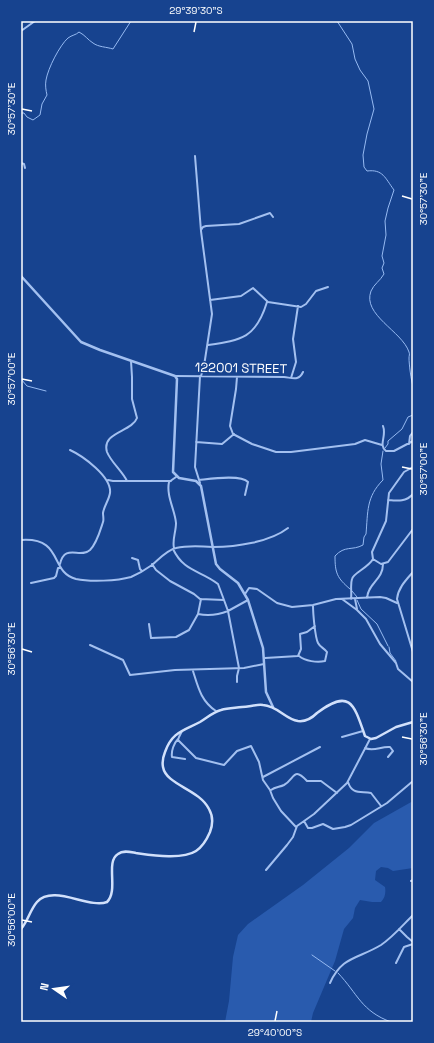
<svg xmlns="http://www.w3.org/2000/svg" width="434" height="1043" font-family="'Space Grotesk',sans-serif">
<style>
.green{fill:#295bae}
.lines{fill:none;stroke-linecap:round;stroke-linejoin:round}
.stream{stroke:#96baf2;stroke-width:1}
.minor{stroke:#a3c0f0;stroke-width:2}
.tertiary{stroke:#a3c0f0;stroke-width:2.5}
.secondary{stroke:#d1e0fb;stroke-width:2.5}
.ticks{fill:none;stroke:#fff;stroke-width:1.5}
.labels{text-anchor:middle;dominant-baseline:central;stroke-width:3;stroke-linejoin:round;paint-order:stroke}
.street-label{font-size:13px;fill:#fff;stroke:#17438f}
.neatline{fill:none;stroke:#fff;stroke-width:1.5}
.ticks-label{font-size:10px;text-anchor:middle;fill:#fff}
</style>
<rect width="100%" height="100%" fill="#17438f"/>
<path class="green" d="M413,801v67l-20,3 -5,-3 -7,-1 -5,4 -1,9 10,7c1,6 0,11 -4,15h-9l-12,-2 -5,8 -2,10 -9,11 -9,32 -22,52 -2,9h-86l4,-21 4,-44 5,-22 10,-11 55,-39 46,-37 25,-25z"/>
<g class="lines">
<path class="stream" d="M337,21l15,23 3,15 5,11 8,11 6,28 -7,25 -4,21 1,12 3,4c16,-2 18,7 27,19l-6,18 -3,13 1,14 -4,21 2,7 -2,5 2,6c-4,7 -10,10 -13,17 -9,24 31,40 38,61 1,3 0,3 0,6 0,6 2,22 4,28
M21,113h3l3,4 6,3 7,-5 2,-11 5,-9c-1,-4 -2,-10 -1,-15 2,-12 14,-35 22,-42 4,-3 8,-3 11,-6 6,3 9,8 14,11 5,4 14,4 20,6l18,-28
M21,379l6,7 19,5
M385,448l3,-4v-3l14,-12 6,-12 5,-2
M350,589c-13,-11 -15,-16 -15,-33 10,-11 17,-5 28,-11l1,-8 2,-3c2,-22 0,-37 17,-54l-2,-16 2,-13
M352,591l5,6
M357,600l4,9 16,15 11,22
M389,647l1,6 6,8
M312,955l23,16
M338,973c20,21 23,38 53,49"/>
<path class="minor" d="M21,31l14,-10
M195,156l6,75 11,83 -8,52 -3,10
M21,163l3,1 1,4
M201,230l2,-3 3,-1 33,-2 31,-11 3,4
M210,300l31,-4 12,-8 15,14 33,5 5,-3 10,-13 12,-4
M208,345c34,-5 48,-7 59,-43
M175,376l109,1c9,1 15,4 19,-5
M237,377l-1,12 -6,37 3,8 19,10 24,8h15l64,-8 10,-4 17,5
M291,378l5,-16 -3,-23 5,-33
M383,426c4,10 -5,19 3,25h8l19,-10
M196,442l26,2 12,-10
M409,444l1,-8 3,-4
M413,467l-9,5 -15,21 -3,28 -14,31 1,7 8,5 7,-2 25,-33
M108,480l5,1h58
M199,480c10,-1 42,-6 49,2l-3,13
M127,481c-5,-10 -16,-19 -20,-29 -6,-20 25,-20 30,-34l-5,-19v-22l-1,-16
M200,483l-5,-16 5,-91
M388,500c10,1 18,2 25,-6
M21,540c43,-3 28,32 55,39 14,3 41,2 55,-2 7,-3 14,-7 21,-12 7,-6 15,-15 24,-17 12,-3 25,-2 37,-1 23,0 57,-5 75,-19
M174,548c-2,-8 2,-16 2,-25 -1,-13 -10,-27 -7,-41l7,-5
M173,549c11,23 27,21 45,35l6,16
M132,558l6,2 2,9 2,2
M60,564c5,-21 20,-5 30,-14 7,-7 10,-19 13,-28 1,-2 0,-6 0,-9 1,-7 6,-13 7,-20 2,-16 -27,-37 -40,-43
M152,564l4,6 14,11 24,13 6,5 24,1 4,11c-10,4 -20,5 -30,3
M413,572c-7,8 -15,16 -16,27l16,53
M31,583l23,-5 2,-2 2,-8h3
M245,594l4,-6 8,1 20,14 15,4 21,-2 23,-6 44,-2 6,1 11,5
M367,598c1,-15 16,-18 16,-34
M342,599l15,11 9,9 14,25 16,19 2,6 15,13
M351,599c1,-7 -1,-14 1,-20 1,-6 16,-11 21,-20
M355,599l2,10
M149,624l2,14 25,-1 13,-7 9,-16 3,-15
M90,645l33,15 7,15 45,-5 69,-2 20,-4
M299,656c6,5 18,7 26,5l2,-9c-3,-4 -7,-5 -9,-9 -3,-6 -5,-30 -5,-38
M265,658l33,-2 3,-7 -1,-15 7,-2 8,-6
M193,671c5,16 8,30 23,40
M237,682v-6l2,-8 -11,-57 20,-11
M182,731l-3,6 -1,3 18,18 28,7 13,-14 14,-5 8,16 4,18 7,10 3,8 8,13 15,16
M342,737l21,-6
M178,739c-4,4 -7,12 -6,18l13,2
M365,748c9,4 16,-2 25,-1l3,4 -5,6
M263,777l57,-30
M348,782c4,13 13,9 23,11l10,13
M271,790c4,-3 9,-3 13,-5 11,-6 9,-19 23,-4h14l16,12
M304,821l4,7h4l11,-4 10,5 12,-2 6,-2 36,-22 26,-22
M266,870l21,-25 6,-8 4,-11 17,-12 33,-31 23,-44
M411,881l2,-1
M399,929l8,8 6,5
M396,963l8,-16 9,-3
M330,983c12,-27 28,-24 51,-38 12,-8 22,-20 32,-30"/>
<path class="tertiary" d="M21,276l60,66 19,8 75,26 2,3 -4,93 6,6 17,3 5,5 15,78 4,5 18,14 10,17 15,48 3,44 7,15"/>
<path class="secondary" d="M21,929c7,-8 9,-19 16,-27 16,-18 52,7 70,0 12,-12 -2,-40 11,-48 5,-4 12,-2 18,-1 15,2 46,7 60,-2 6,-4 11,-12 14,-19 3,-8 3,-16 -1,-23 -10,-20 -43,-24 -46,-42 -1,-5 0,-10 2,-15 7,-20 18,-21 35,-30 7,-4 13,-10 21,-12 7,-2 14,-2 21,-3 7,0 14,-3 21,-2 15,1 22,14 35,16 8,1 14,-3 19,-8 33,-25 37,-9 48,23l6,3 5,-1 20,-11 17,-5"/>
</g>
<path class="ticks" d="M194,32l2,-10M22,109l10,2M402,196l10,3M22,379l10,2M402,467l10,2M22,649l10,3M402,737l10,2M22,920l10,2M275,1021l2,-10"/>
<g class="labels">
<g class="street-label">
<text transform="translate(241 368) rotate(1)">122001 STREET</text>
</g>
</g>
<rect width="434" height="1043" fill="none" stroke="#17438f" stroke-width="44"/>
<g transform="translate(54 989) rotate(283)" stroke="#17438f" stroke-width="3" paint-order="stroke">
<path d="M0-3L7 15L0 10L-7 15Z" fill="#ffffff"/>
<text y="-6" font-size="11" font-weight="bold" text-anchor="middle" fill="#ffffff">N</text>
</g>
<rect x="22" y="22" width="390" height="999" class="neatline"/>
<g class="ticks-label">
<text x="196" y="14">29°39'30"S</text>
<text transform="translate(11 109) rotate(-90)" y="4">30°57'30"E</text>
<text transform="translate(423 199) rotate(-90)" y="4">30°57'30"E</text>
<text transform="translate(11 379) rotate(-90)" y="4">30°57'00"E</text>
<text transform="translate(423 469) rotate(-90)" y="4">30°57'00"E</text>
<text transform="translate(11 649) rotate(-90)" y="4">30°56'30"E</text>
<text transform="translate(423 739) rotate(-90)" y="4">30°56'30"E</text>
<text transform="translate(11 920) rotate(-90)" y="4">30°56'00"E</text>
<text x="275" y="1036">29°40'00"S</text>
</g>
</svg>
